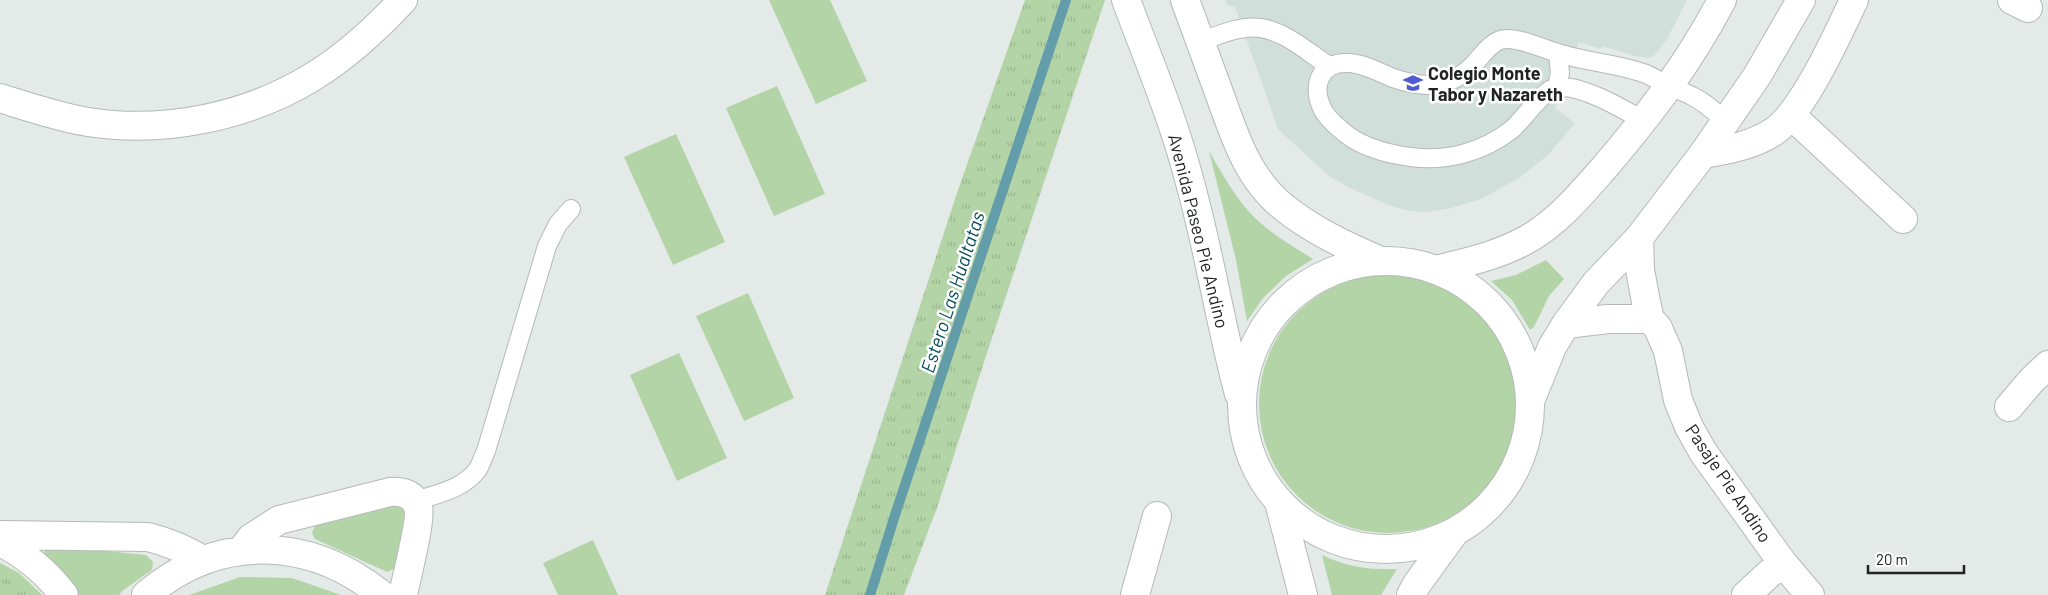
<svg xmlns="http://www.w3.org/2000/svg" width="2048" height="595" font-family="Barlow,sans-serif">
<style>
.built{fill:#d1dfdb}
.grass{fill:#b3d4a6}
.park{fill:url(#park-tufts)}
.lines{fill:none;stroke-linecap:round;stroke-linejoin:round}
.stream{stroke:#649daa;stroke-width:10}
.service-casing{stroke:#b4b9b7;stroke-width:20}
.minor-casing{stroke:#b4b9b7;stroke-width:30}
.tertiary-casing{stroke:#b4b9b7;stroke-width:30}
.secondary-casing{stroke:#b4b9b7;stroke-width:30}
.service{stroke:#fff;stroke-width:18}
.minor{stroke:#fff;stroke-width:28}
.tertiary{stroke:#fff;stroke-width:28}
.secondary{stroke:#fff;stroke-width:28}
.labels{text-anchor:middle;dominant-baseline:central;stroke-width:5;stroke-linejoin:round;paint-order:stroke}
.poi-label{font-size:18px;font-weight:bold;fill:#222423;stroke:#fff;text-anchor:start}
.street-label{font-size:18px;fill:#222423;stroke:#fff}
.water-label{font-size:19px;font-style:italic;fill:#004b59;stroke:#fff}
</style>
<defs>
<pattern id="park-tufts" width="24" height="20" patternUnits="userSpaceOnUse" patternTransform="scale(1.25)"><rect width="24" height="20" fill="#b3d4a6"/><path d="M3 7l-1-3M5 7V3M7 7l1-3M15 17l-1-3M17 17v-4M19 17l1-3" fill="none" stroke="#9ab68f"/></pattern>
</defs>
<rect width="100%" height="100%" fill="#e4eae8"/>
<path class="built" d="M1225,0h462l-20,39 -13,17 -6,2 -13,-2 -33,-10 -1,3 -22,-7 -24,66 20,15 -27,32 -29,23 -38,21 -30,9 -25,4 -16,-1 -19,-5 -43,-19 -19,-11 -51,-47 -43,-122 -8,-2z"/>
<path class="grass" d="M769,0h61l37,81 -51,23z
M777,86l48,108 -51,22 -48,-108z
M676,134l49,108 -52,23 -49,-108z
M1209,151c12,21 25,44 41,62 18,19 41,32 63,46l-27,17 -23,22 -16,23 -11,-61z
M1546,260l18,19 -15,17 -15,31 -4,3 -18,-30 -21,-19 25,-6z
M1259 404a129 129 0 1 1 258 0a129 129 0 1 1-258 0Z
M748,293l46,105 -50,23 -48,-105z
M679,353l48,105 -50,23 -47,-106z
M395,505l9,5 1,5 -11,54 -7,3 -72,-33 -3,-6 4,-10z
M593,540l25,55h-60l-15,-32z
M46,545l100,10 7,7 -1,8 -30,21 -3,4h-43l-13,-23 -19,-17z
M1322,555c26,12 46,15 75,14l-16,26h-49z
M240,577l52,1 49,17h-152z"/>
<path class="park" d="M1025,0h80l-119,356 -48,149 -34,90h-79l132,-402z
M0,563l19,10 23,22h-42z"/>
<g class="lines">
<path class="stream" d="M870,595l26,-83 170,-512"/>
<defs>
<path id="service" d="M1200,42c18,-7 41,-17 61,-14 25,4 48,25 68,38
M1557,87l3,-14 -2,-20
M1644,121c-21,-12 -61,-36 -86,-34 -16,2 -35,34 -47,43 -28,22 -65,32 -100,27 -24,-3 -53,-11 -71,-28 -6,-5 -14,-13 -17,-19 -12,-23 -4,-49 26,-47 15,1 30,9 44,15 32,11 58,11 82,-15 7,-8 15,-19 25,-23 15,-5 43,9 58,13 28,9 61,11 88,21 7,3 15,8 22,12 8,3 17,6 24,10 13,6 23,16 34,26
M415,501c22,-7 49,-12 63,-32 3,-5 5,-12 8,-18l61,-205 11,-22 13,-15"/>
<path id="minor" d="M2012,0l16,8
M0,98c29,9 58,19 88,24 76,12 160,-5 226,-46 34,-21 62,-47 89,-76
M1792,116l111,103
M1703,154c25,-4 52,-9 73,-24 28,-21 62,-96 78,-130
M1639,238l1,32 6,32 4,17 8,9 10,23 10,49 11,27 14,25 79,110 28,33
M1566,324l42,-5h42
M2009,407l23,-27 16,-15
M0,535l148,2c20,5 37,12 55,23
M0,542c25,12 47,31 64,53
M241,551l10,-13 28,-18 111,-28c12,-1 24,2 28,15 4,11 -12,72 -15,88
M146,595c73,-62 163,-59 236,0
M1135,595l22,-79
M1746,595l36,-33"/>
<path id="tertiary" d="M1436,270c31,-8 61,-14 90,-30 31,-17 55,-46 78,-72 46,-54 85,-105 118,-168
M1531,399l21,-52 14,-23 30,-41 43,-45 64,-84 54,-78 44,-76"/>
<path id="secondary" d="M1126,0c22,59 47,118 63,179 20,71 31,144 50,215
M1185,0c11,30 22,60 33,90 15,41 28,86 63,115 30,25 65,41 100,56
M1242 405a144 144 0 1 1 288 0a144 144 0 1 1-288 0Z
M1279,502l24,93
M1411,595l6,-11 37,-51"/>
</defs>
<use href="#service" class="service-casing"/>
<use href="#minor" class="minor-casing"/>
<use href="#tertiary" class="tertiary-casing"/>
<use href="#secondary" class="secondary-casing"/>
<use href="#service" class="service"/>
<use href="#minor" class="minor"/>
<use href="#tertiary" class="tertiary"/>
<use href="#secondary" class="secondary"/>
</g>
<defs>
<symbol id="school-bare" viewBox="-9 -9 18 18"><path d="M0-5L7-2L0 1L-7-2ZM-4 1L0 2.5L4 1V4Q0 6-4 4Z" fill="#4e5bd1" stroke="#fff" stroke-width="2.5" paint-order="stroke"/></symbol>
</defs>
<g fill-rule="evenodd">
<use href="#school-bare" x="1399" y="69" width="28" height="28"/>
</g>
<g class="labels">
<g class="poi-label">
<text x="1428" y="73">Colegio Monte<tspan x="1428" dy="21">Tabor y Nazareth</tspan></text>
</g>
<g class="street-label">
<text transform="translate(1199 231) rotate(76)">Avenida Paseo Pie Andino</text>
<text transform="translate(1729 483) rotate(56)">Pasaje Pie Andino</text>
</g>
<g class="water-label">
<text transform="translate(952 292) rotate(-72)">Estero Las Hualtatas</text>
</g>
</g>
<path d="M1868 565v8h96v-8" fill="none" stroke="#222423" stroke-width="2.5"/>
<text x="1876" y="565" font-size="15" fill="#222423" stroke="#ffffff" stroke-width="4" paint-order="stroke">20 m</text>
</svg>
